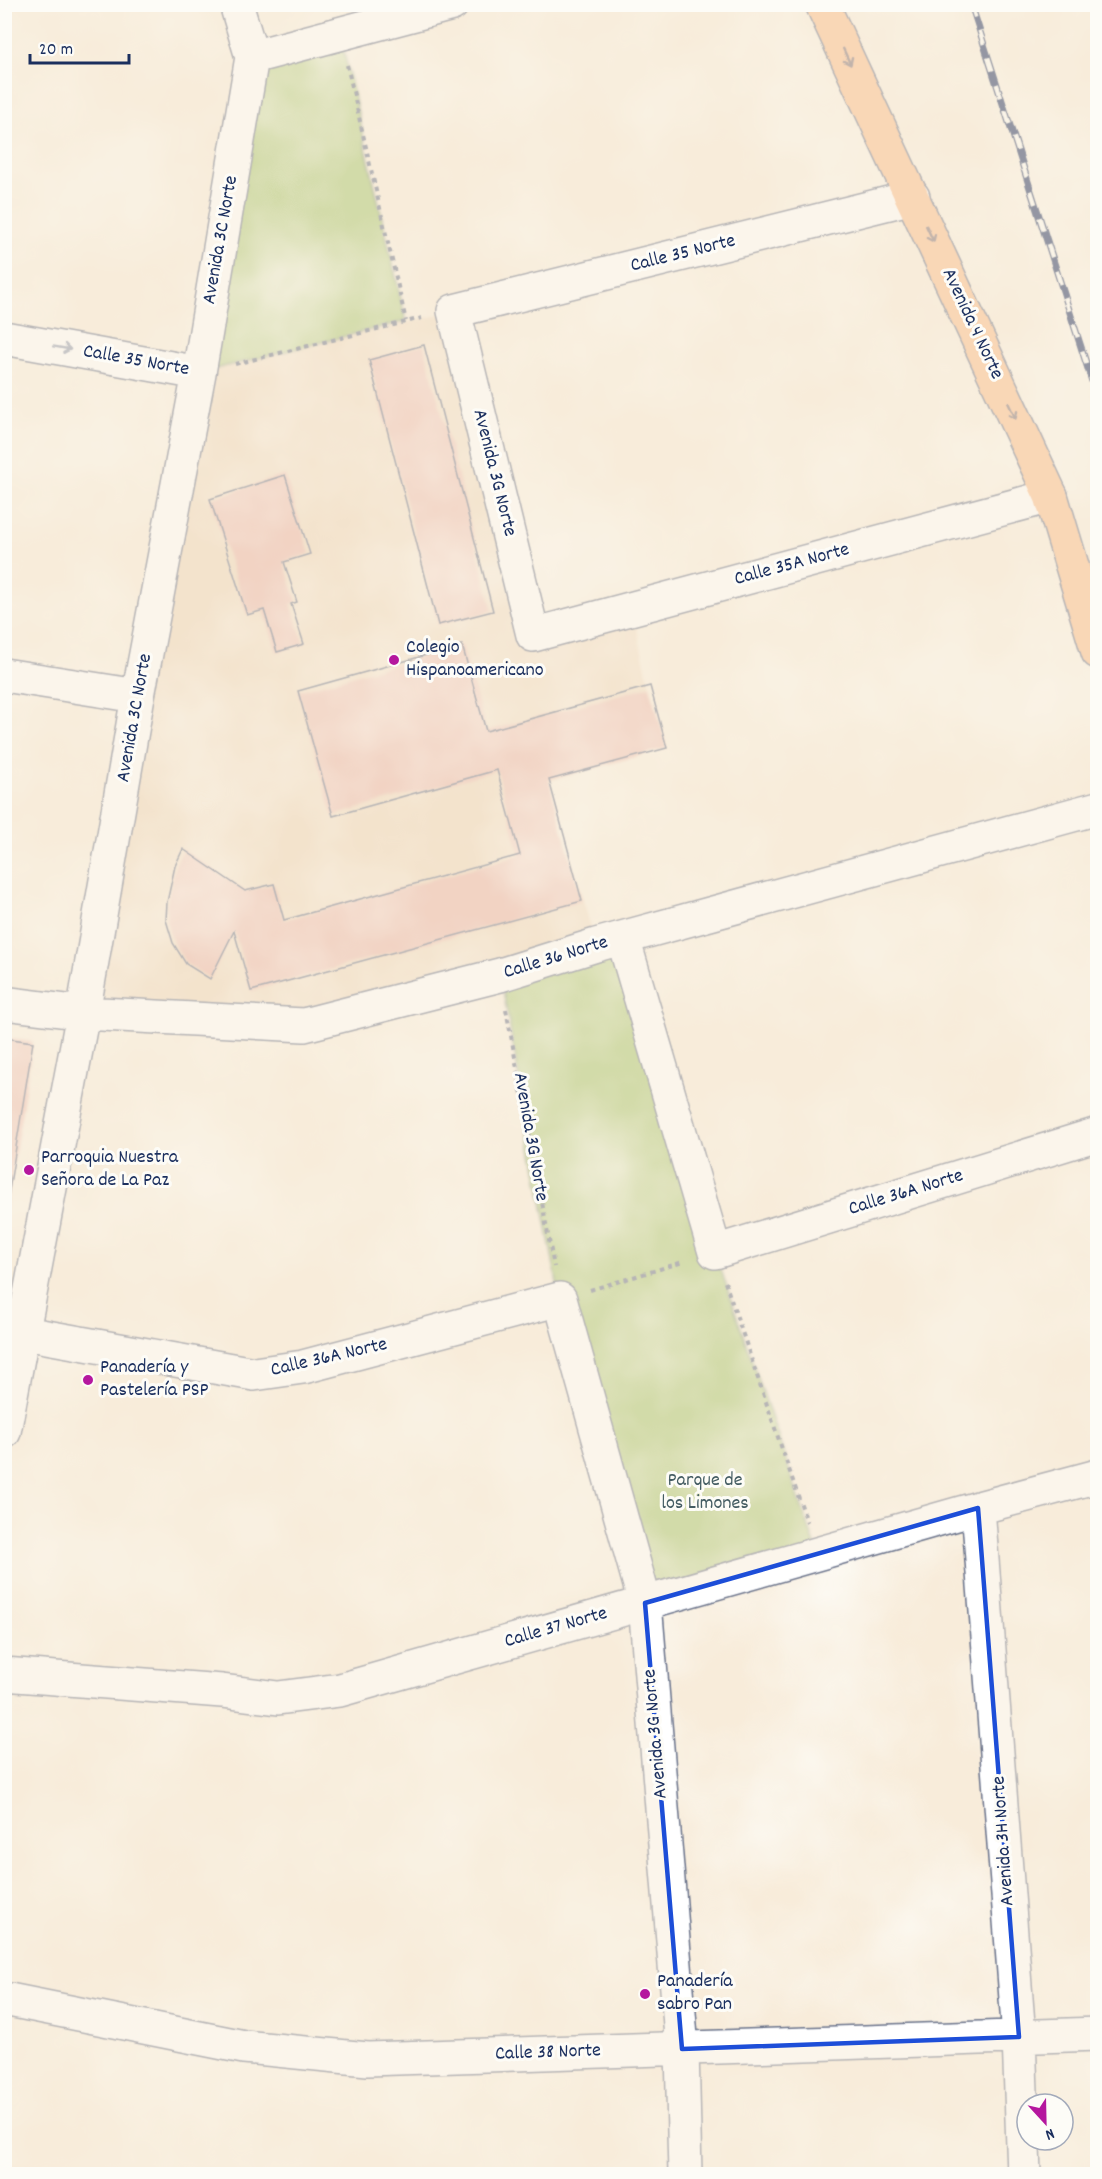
<svg xmlns="http://www.w3.org/2000/svg" width="1102" height="2179" font-family="Dekko,sans-serif">
<style>
.built{fill:#eed7bb}
.green{fill:#a5c56d;stroke:#607a66;stroke-width:1.5}
.building{fill:#eab4a7}
.lines{fill:none;stroke-linecap:round;stroke-linejoin:round}
.minor-casing{stroke:#687189;stroke-width:36}
.major-casing{stroke:#687189;stroke-width:36}
.path{stroke:#687189;stroke-width:4;stroke-dasharray:4.5 4.5;stroke-linecap:butt}
.minor{stroke:#fff;stroke-width:33}
.major{stroke:#fabc8b;stroke-width:33}
.rail-casing{stroke:#1b2f5e;stroke-width:7}
.rail{stroke:#fdfcf7;stroke-width:4.5;stroke-dasharray:14;stroke-linecap:butt}
.oneway{stroke:#7f6e72}
.oneway2{stroke:#8d97ae}
.marked{fill:none;stroke:#1d4ed8;stroke-width:4.5;stroke-linejoin:round}
.poi-dot{fill:#b5179e;stroke:#fdfcf7;stroke-width:2}
.labels{text-anchor:middle;dominant-baseline:central;stroke-width:6;stroke-linejoin:round;paint-order:stroke}
.street-label{font-size:20px;fill:#1b2f5e;stroke:#fdfcf7}
.poi-label{font-size:20px;fill:#1b2f5e;stroke:#fdfcf7;text-anchor:start}
.park-label{font-size:20px;fill:#445c62;stroke:#fdfcf7}
</style>
<rect width="100%" height="100%" fill="#fdfcf7"/>
<filter id="ink" filterUnits="userSpaceOnUse"><feTurbulence type="fractalNoise" baseFrequency=".0167" numOctaves="2"/><feDisplacementMap in="SourceGraphic" scale="12" xChannelSelector="R" yChannelSelector="G"/><feConvolveMatrix kernelMatrix="1 2 1 2 8 2 1 2 1" color-interpolation-filters="sRGB"/></filter>
<filter id="wash" filterUnits="userSpaceOnUse"><feTurbulence type="fractalNoise" baseFrequency=".008" numOctaves="4" result="noise"/><feDisplacementMap in="SourceGraphic" scale="24" xChannelSelector="R" yChannelSelector="G"/><feGaussianBlur stdDeviation="1.35" result="paint"/><feColorMatrix in="noise" values="0 0 0 0 0 0 0 0 0 0 0 0 0 0 0 0 0 1.4 0 .05"/><feComposite in="paint" operator="in"/></filter>
<g filter="url(#wash)">
<rect width="100%" height="100%" fill="#f8ecda"/>
<path class="built" d="M454,311l79,323 99,-27 18,79 17,62 -118,33 47,164 -292,80 -221,-12 116,-640z"/>
<path class="green" d="M340,35l66,286 -207,52 53,-316z
M623,938l92,314 103,302 -173,49 -85,-304 -60,-324z"/>
<g id="blocks">
<path class="building" d="M424,345l69,266 -55,14 -69,-265z
M285,475l25,79 -26,8 13,40 -6,2 13,40 -27,8 -13,-42 -17,5 -37,-116z
M462,645l24,86 164,-45 17,62 -118,32 33,121 -331,90 -17,-60 -24,48 -24,-15 -13,-21 -7,-23 1,-18 8,-36 8,-17 62,42 29,-7 10,36 236,-65 -23,-85 -164,46 -35,-125z
M4,1038l29,4 -27,167h-2z"/>
</g>
</g>
<g filter="url(#ink)">
<use href="#blocks" fill-opacity="0" stroke="#687189" stroke-width="1.5"/>
<g class="lines">
<defs>
<path id="minor" d="M252,57l200,-53
M913,197l-459,114 79,324 518,-139
M4,338l195,35
M4,675l134,21
M623,938l92,314 383,-118
M4,1003l79,10 221,12 196,-50 96,-30 502,-137
M24,1333l230,41 49,-7 257,-68 85,304 37,446 3,125
M4,1432l79,-419 55,-317 61,-323 53,-316 -16,-53
M978,1508l41,529 5,137
M4,1674l218,17 56,7 62,-8 638,-182 120,-32
M4,1999l240,48 124,12 730,-25"/>
<path id="major" d="M822,4l229,492 47,156"/>
</defs>
<use href="#minor" class="minor-casing"/>
<use href="#major" class="major-casing"/>
<path class="path" d="M347,65l59,256
M235,364l187,-46
M506,1009l48,258
M725,1282l82,240
M590,1290l93,-28"/>
<use href="#minor" class="minor"/>
<use href="#major" class="major"/>
<defs>
<path id="rail" d="M971,4l127,396"/>
</defs>
<use href="#rail" class="rail-casing"/>
<use href="#rail" class="rail"/>
</g>
<defs><path id="oneway-shaft" d="M-6 0H5M1.5-3L5.5 0L1.5 3" fill="none" stroke-width="1.6" stroke-linecap="round" stroke-linejoin="round" transform="scale(1.5)"/></defs>
<g class="oneway">
<use href="#oneway-shaft" transform="translate(847 57) rotate(65)"/>
<use href="#oneway-shaft" transform="translate(930 234) rotate(65)"/>
<use href="#oneway-shaft" transform="translate(1012 411) rotate(65)"/>
</g>
<use class="oneway2" href="#oneway-shaft" transform="translate(62 348) rotate(10)"/>
</g>
<path d="M0 0H1102V2179H0ZM978,1508l41,529 -337,12 -37,-446z" fill="#f8ecda" fill-opacity=".55" fill-rule="evenodd"/>
<path class="marked" d="M978,1508l41,529 -337,12 -37,-446z"/>
<g class="poi-dot">
<circle cx="394" cy="660" r="6"/>
<circle cx="29" cy="1170" r="6"/>
<circle cx="88" cy="1380" r="6"/>
<circle cx="645" cy="1994" r="6"/>
</g>
<g class="labels">
<g class="street-label">
<text transform="translate(221 240) rotate(-80)">Avenida 3C Norte</text>
<text transform="translate(683 254) rotate(-14)">Calle 35 Norte</text>
<text transform="translate(972 324) rotate(65)">Avenida 4 Norte</text>
<text transform="translate(136 361) rotate(10)">Calle 35 Norte</text>
<text transform="translate(494 473) rotate(76)">Avenida 3G Norte</text>
<text transform="translate(792 565) rotate(-15)">Calle 35A Norte</text>
<text transform="translate(135 718) rotate(-80)">Avenida 3C Norte</text>
<text transform="translate(556 958) rotate(-17)">Calle 36 Norte</text>
<text transform="translate(530 1137) rotate(80)">Avenida 3G Norte</text>
<text transform="translate(906 1193) rotate(-17)">Calle 36A Norte</text>
<text transform="translate(329 1358) rotate(-13)">Calle 36A Norte</text>
<text transform="translate(556 1628) rotate(-16)">Calle 37 Norte</text>
<text transform="translate(656 1734) rotate(-95)">Avenida 3G Norte</text>
<text transform="translate(1004 1841) rotate(-94)">Avenida 3H Norte</text>
<text transform="translate(548 2053) rotate(-2)">Calle 38 Norte</text>
</g>
<g class="poi-label">
<text x="406" y="648">Colegio<tspan x="406" dy="23">Hispanoamericano</tspan></text>
<text x="41" y="1158">Parroquia Nuestra<tspan x="41" dy="23">Señora de La Paz</tspan></text>
<text x="100" y="1368">Panadería y<tspan x="100" dy="23">Pastelería PSP</tspan></text>
<text x="657" y="1982">Panadería<tspan x="657" dy="23">sabro Pan</tspan></text>
</g>
<g class="park-label">
<text x="705" y="1481">Parque de<tspan x="705" dy="23">los Limones</tspan></text>
</g>
</g>
<rect width="1102" height="2179" fill="none" stroke="#fdfcf7" stroke-width="24"/>
<g transform="translate(1045 2122) rotate(158)"><circle r="28" fill="#fdfcf7" stroke="#a3aaba" stroke-width="1.5"/>
<path d="M0-4.5L10 22L0 15L-10 22Z" fill="#b5179e"/>
<text y="-9" font-size="16" font-weight="bold" text-anchor="middle" fill="#1b2f5e">N</text>
</g>
<path d="M30 54v9h99v-9" fill="none" stroke="#1b2f5e" stroke-width="3"/>
<text x="39" y="54" font-size="18" fill="#1b2f5e" stroke="#fdfcf7" stroke-width="4.5" paint-order="stroke">20 m</text>
</svg>
